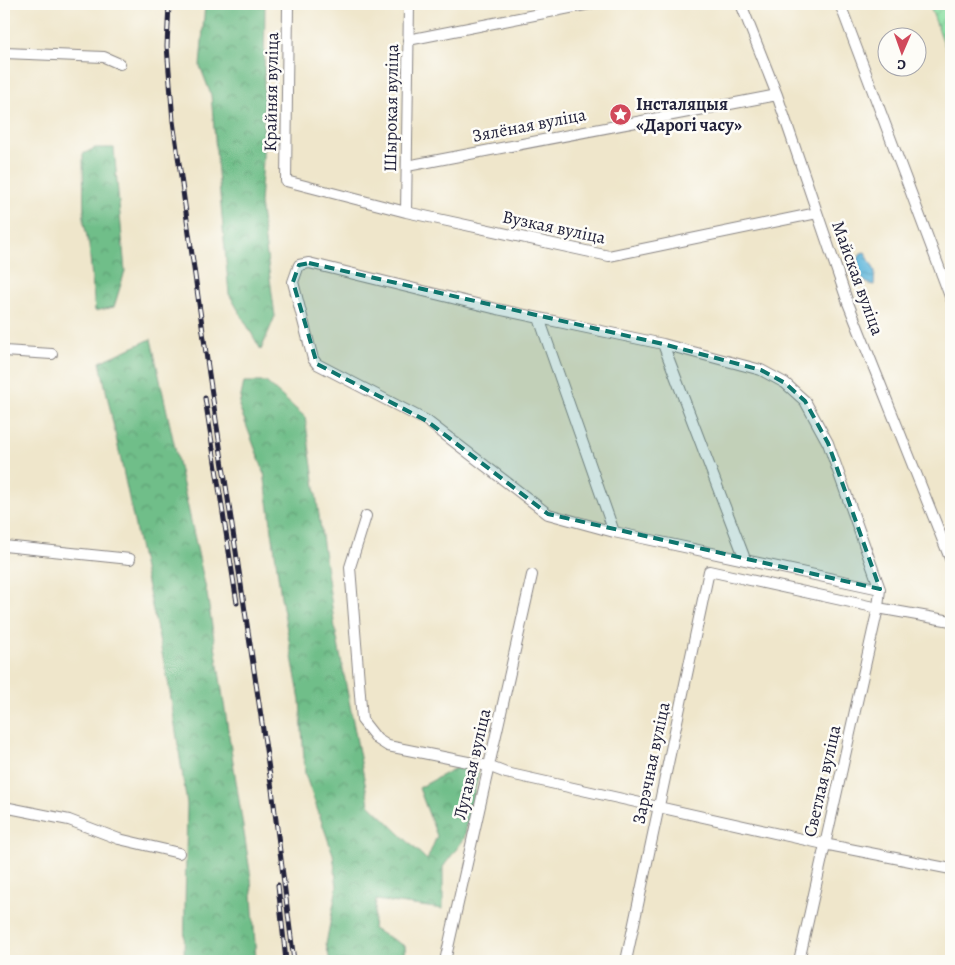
<svg xmlns="http://www.w3.org/2000/svg" width="955" height="965" font-family="Alegreya,serif">
<style>
.forest{fill:url(#forest-crowns);stroke:#497062}
.garden{fill:url(#garden-furrows);stroke:#56816f}
.water{fill:url(#water-ripples);stroke:#406c8b}
.lines{fill:none;stroke-linecap:round;stroke-linejoin:round}
.minor-casing{stroke:#888483;stroke-width:12}
.minor{stroke:#fff;stroke-width:10}
.rail-casing{stroke:#22223b;stroke-width:5}
.rail{stroke:#fdfcf7;stroke-width:3;stroke-dasharray:9;stroke-linecap:butt}
.marked{fill:#0f766e;fill-opacity:0.2;stroke:#0f766e;stroke-width:4;stroke-dasharray:10 6;stroke-linejoin:round}
.labels{text-anchor:middle;dominant-baseline:central;stroke-width:5;stroke-linejoin:round;paint-order:stroke}
.street-label{font-size:18px;fill:#22223b;stroke:#fdfcf7}
.poi-label{font-size:18px;font-weight:bold;fill:#22223b;stroke:#fdfcf7;text-anchor:start}
</style>
<defs>
<pattern id="forest-crowns" width="20" height="18" patternUnits="userSpaceOnUse" patternTransform="scale(1.25)"><rect width="20" height="18" fill="#70be89"/><path d="M2 6a3 3 0 1 1 6 0M12 15a3 3 0 1 1 6 0" fill="none" stroke="#5c9a71"/></pattern>
<pattern id="garden-furrows" width="10" height="10" patternUnits="userSpaceOnUse" patternTransform="scale(1.25)"><rect width="10" height="10" fill="#8be0a3"/><path d="M-1 1l2-2M0 10L10 0M9 11l2-2" fill="none" stroke="#78c08d"/></pattern>
<pattern id="water-ripples" width="26" height="14" patternUnits="userSpaceOnUse" patternTransform="scale(1.25)"><rect width="26" height="14" fill="#5db6db"/><path d="M2 4q2-2 4 0t4 0M15 11q2-2 4 0t4 0" fill="none" stroke="#4c94b3"/></pattern>
</defs>
<rect width="100%" height="100%" fill="#fdfcf7"/>
<filter id="ink" filterUnits="userSpaceOnUse"><feTurbulence type="fractalNoise" baseFrequency=".02" numOctaves="2"/><feDisplacementMap in="SourceGraphic" scale="10" xChannelSelector="R" yChannelSelector="G"/><feConvolveMatrix kernelMatrix="1 2 1 2 8 2 1 2 1" color-interpolation-filters="sRGB"/></filter>
<filter id="wash" filterUnits="userSpaceOnUse"><feTurbulence type="fractalNoise" baseFrequency=".0096" numOctaves="4" result="noise"/><feDisplacementMap in="SourceGraphic" scale="20" xChannelSelector="R" yChannelSelector="G"/><feGaussianBlur stdDeviation="1.12" result="paint"/><feColorMatrix in="noise" values="0 0 0 0 0 0 0 0 0 0 0 0 0 0 0 0 0 1.4 0 .05"/><feComposite in="paint" operator="in"/></filter>
<g filter="url(#wash)">
<rect width="100%" height="100%" fill="#efe6cb"/>
<path class="forest" d="M205,4h60l-2,156 -3,43 15,113 -14,34 -32,-56 -18,-199 -11,-29z
M95,148h19l11,123 -11,36 -19,4 -6,-65 -5,-23 -1,-69z
M151,339l56,255 44,284 5,83h-72l3,-157 -18,-118 -69,-324z
M244,382h22l39,35 30,211 34,176 58,56 10,-24 -18,-48 40,-22 20,6 -15,67 -21,28v42l-67,-9 -3,29 32,17 1,15h-76l-4,-17 11,-57 -4,-33 -28,-80 -5,-74 -19,-103 -17,-125 -25,-66z"/>
<path class="garden" d="M929,4h22v58z"/>
<path class="water" d="M865,252l10,19 -1,14c-16,-2 -20,-20 -13,-32z"/>
</g>
<g filter="url(#ink)">
<g class="lines">
<defs>
<path id="minor" d="M288,4l-2,177 120,31 203,44 208,-43
M741,4l36,91 71,208 103,258
M840,4l111,295
M408,40l182,-36
M4,53l100,4 16,7
M407,166l370,-71
M406,212l3,-208
M539,318l75,214 266,57 -2,19 -79,353
M663,344l82,215
M4,351l48,3
M366,516l-16,51 12,153 15,19 11,7 100,20 18,7 318,71 127,25
M614,532l-66,-18 -121,-93 -110,-57 -4,-5 -20,-77 6,-17 10,-2 188,46 166,35 98,26 24,13 20,18 23,42 52,146
M4,546l126,13
M4,807l65,13 50,19 60,14
M445,961l87,-386
M626,961l83,-390 169,37 73,13"/>
</defs>
<use href="#minor" class="minor-casing"/>
<use href="#minor" class="minor"/>
<defs>
<path id="rail" d="M169,4l-2,42 6,75 36,253 63,415 22,172
M205,398l32,205
M278,885l8,76"/>
</defs>
<use href="#rail" class="rail-casing"/>
<use href="#rail" class="rail"/>
</g>
</g>
<path class="marked" d="M309,263l354,81 98,26 24,13 20,18 23,42 52,146 -332,-75 -121,-93 -110,-57 -24,-82 6,-17z"/>
<defs>
<symbol id="sight-disc" viewBox="-11 -11 22 22"><circle r="9.5" fill="#d1495b" stroke="#fdfcf7"/><path d="M0-6L1.8-2.2L6-1.7L2.9 1.2L3.7 5.4L0 3.3L-3.7 5.4L-2.9 1.2L-6-1.7L-1.8-2.2Z" fill="#fff"/></symbol>
</defs>
<g fill-rule="evenodd">
<use href="#sight-disc" x="608" y="102" width="25" height="25"/>
</g>
<g class="labels">
<g class="street-label">
<text transform="translate(271 92) rotate(-89)">Крайняя вуліца</text>
<text transform="translate(391 108) rotate(-89)">Шырокая вуліца</text>
<text transform="translate(529 125) rotate(-11)">Зялёная вуліца</text>
<text transform="translate(554 227) rotate(12)">Вузкая вуліца</text>
<text transform="translate(858 278) rotate(70)">Майская вуліца</text>
<text transform="translate(651 763) rotate(-78)">Зарэчная вуліца</text>
<text transform="translate(472 764) rotate(-77)">Лугавая вуліца</text>
<text transform="translate(822 781) rotate(-77)">Светлая вуліца</text>
</g>
<g class="poi-label">
<text x="636" y="104">Інсталяцыя<tspan x="636" dy="21">«Дарогі часу»</tspan></text>
</g>
</g>
<rect width="955" height="965" fill="none" stroke="#fdfcf7" stroke-width="20"/>
<g transform="translate(902 52) rotate(182)"><circle r="24" fill="#fdfcf7" stroke="#a5a5ac"/>
<path d="M0-4L9 19L0 12L-9 19Z" fill="#d1495b"/>
<text y="-8" font-size="14" font-weight="bold" text-anchor="middle" fill="#22223b">С</text>
</g>
</svg>
